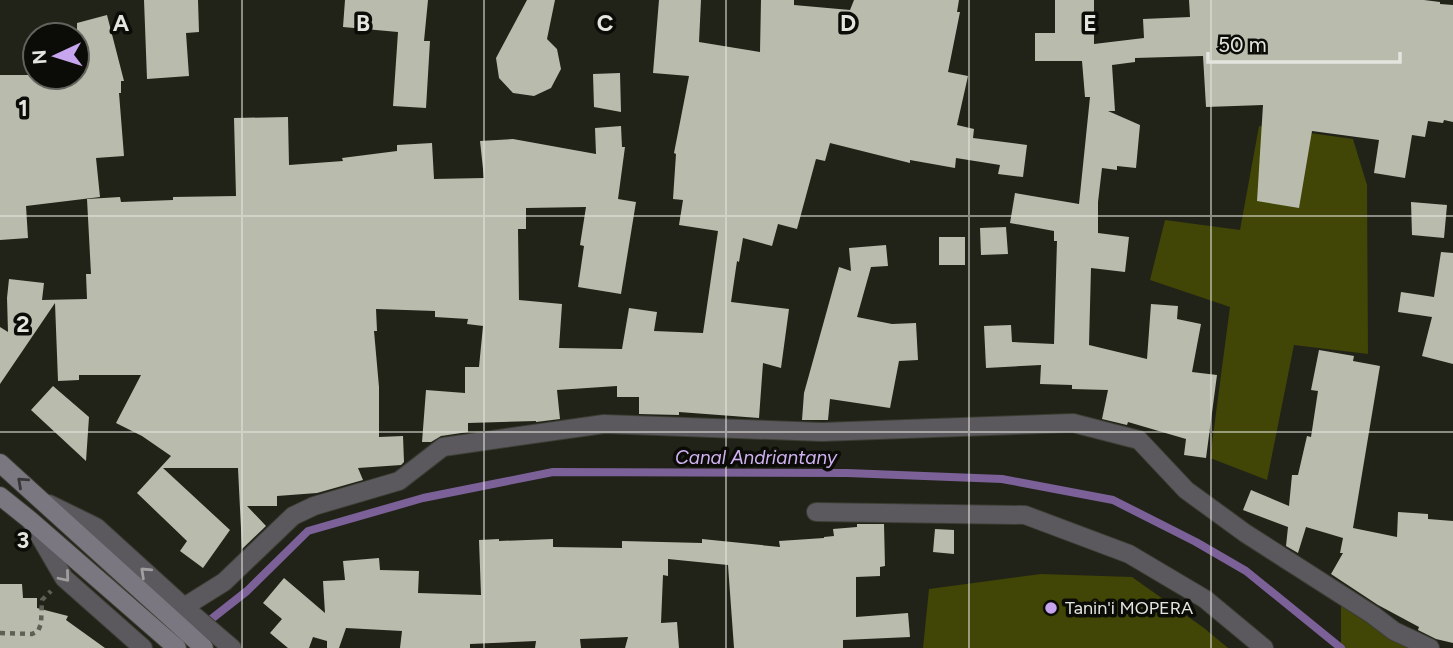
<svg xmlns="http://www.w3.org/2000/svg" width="1453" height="648" font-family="Figtree,sans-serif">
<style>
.green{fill:#414505}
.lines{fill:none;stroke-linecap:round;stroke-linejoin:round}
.stream{stroke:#7b6198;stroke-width:8}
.building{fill:#b9bbad}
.street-casing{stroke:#3c3e34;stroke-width:20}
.secondary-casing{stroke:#3c3e34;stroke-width:20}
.path{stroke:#5e6056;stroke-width:4.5;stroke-dasharray:5 5;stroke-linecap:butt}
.street{stroke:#5b585e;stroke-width:18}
.secondary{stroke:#7b7780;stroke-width:18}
.oneway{stroke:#383737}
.oneway2{stroke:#a09e9e}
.grid{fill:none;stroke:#e4e5de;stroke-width:2;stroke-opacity:0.55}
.poi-dot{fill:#c8a6ef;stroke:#0b0c07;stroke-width:2.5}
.labels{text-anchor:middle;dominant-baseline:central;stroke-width:7;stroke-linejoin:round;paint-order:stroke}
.poi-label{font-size:18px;fill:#e4e5de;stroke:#0b0c07;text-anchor:start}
.water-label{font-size:19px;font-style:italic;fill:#d1b3f4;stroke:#0b0c07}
.grid-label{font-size:23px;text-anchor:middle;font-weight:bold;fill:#e4e5de;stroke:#0b0c07;stroke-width:7;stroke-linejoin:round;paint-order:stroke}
</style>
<rect width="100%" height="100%" fill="#212318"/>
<path class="green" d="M1259,126l94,13 14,46 1,169 -74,-9 -27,135 -57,-22 20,-151 -80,-27 15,-60 75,10z
M1041,574l91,3 72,51 24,20h-305l6,-59z
M1341,603l67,45h-67z"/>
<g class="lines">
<path class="stream" d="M205,624l42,-33 61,-60 115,-33 130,-26 294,1 155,6 111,21 83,42 50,29 95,77"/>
</g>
<path class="building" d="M144,0h54l1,32 -13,1 3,43 -42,3z
M345,0h83l-4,41h6l-4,67 -33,-2 5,-74 -55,-5z
M527,0h28l-8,39 10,10 4,20 -10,19 -17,8 -21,-3 -14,-15 -3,-20z
M659,0h42l-2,42 61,10 1,-52h33v5l56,5 4,-10h105l-2,12h3l-12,60 20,4 -11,49 17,4 -1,9 54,7 -4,32 -25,-3 2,-9 -44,-7 -1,10 -45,-8v3l-80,-20 -5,18 -9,-2 -19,70 -19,-5 -6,22 -29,-8 -4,24 -2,-1 -6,41 58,7 -8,59 -18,-5 -4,55 -80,-6v3l-40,-1v-17h-22v-11l-60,4 3,29 -24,3v-1l-68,2v9l-27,4 -10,6h-9l4,-52 39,3v-26h14l4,-41 -16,-2 1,-5 -33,-2v-6l-59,-2 1,22h-3l5,56v50l24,-1 1,26 -3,3 -43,3 5,12 -46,13 -40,3v10h-30l19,20 -24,23 -4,-81h-75l67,62 -27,38 -23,-17 7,-10 -50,-48 34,-37 -29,-20 -26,-13 25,-48h-62v5l-21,1 -3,-78 -55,81v-57l8,5 -1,-34 2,-19 35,4 -2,17 45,-1 -1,-25h5l-4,-75 33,-2 1,5 52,-2v-3l63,-1 -2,-78 54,-1 1,48 54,-4 -1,-3 55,-7v-6l35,-2 2,36 50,-1 -4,-37 33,-2 83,15 -1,-26 26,-2 1,21h3l-7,52 18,3 -15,92 -43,-7 6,-41 -4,-1 6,-38 -60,1v21h-8l1,71 43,4 -3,44 63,1 7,-41 28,4 -3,19 49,2 15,-102 -39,-6 4,-25 -10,-1 3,-45 -2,-1 15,-77 -36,-3z
M1055,0h39v44l50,-6 -1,-19 47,-2 -1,-17h235l16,2v2l13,1v117l-9,-2 -1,3 -15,-2 -3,16 -13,-2 -7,43 -31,-5 5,-33 -67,-9 -13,77 -42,-7 6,-96 -57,2 -3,-51 -68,2v4l-23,3 3,46h-7l32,14 -4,43 -19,-2v4l-15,-2 -4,34v31l31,4 -4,35 -34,-4 -2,77 58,14 4,-55 27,2 -1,13 24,5 -9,48 25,3 -11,83 -22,-3 2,-16 -58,-17 -1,3 -25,-6 6,-29 -36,-1v-4l-32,-1 1,-19 -55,3 -2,-42 27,-1 1,17 42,2 3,-103h-3v-10l-44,-8 5,-30 64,11 11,-107h-5l-3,-36h-47v-28h20z
M107,15l17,66h-3v12h-2l5,63 -28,2 4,39 -74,9 2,32 -28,2v-165h35v2h42v-54z
M620,73l1,39 -27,-5 -1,-33z
M1411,202l36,3 -3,33 -32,-3z
M1006,227l2,27 -27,1 -1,-27z
M939,237h26v28h-26z
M886,245l2,21 -17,1 -14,50 35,7 24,-1 2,37 -19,1 -9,47 -60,-9 -2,21h-26l2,-27 35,-126 12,4 -2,-23z
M1441,252l12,1v111l-31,-8 10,-39 -34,-5 3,-20 33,5z
M1319,350l35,6 -1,5 27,5 -27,162 44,9 1,-25 30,2v5l25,2v122l-17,-4 -18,-9 1,-3 -41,-22 -47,-31 12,-21h-3l3,-15 -37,-11 -8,26 -12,-7 2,-19 -45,-17 8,-20 38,16 3,-31h6l9,-39 4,1 7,-46 -7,-1z
M53,386l36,31 -3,44 -55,-51z
M857,524h27l1,42 -5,1v9l-24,1v40l52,-4 2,24 -67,3v8h-109l-6,-83 -60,-6v17l-5,-1 -2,48 16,-1 2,26h-54l3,-11 -48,2 1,9h-46l1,-7 -66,3v4h-70l2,-17 -56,-3 -7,20h-12v-7l-14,-4 -4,11h-21l-18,-15 12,-14 -19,-16 21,-25 41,35 -2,-32 22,-1 -2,-19 36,-3 1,12 39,1 -1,22 63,2 -2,-55 20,-1v2l54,-2v8l69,1v-7l80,2v-4l78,8 -1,-6 45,-3v-1l10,-1 -1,-7 24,-2z
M935,529l19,1v24l-21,-2z
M0,584h22l1,14h14v10l31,8 -2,4 39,28h-105z"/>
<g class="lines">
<defs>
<path id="street" d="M49,504l47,23 88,80 48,41
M816,512l209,3 104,39 76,45 59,49
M32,523l32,55 79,70
M184,607l40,-25 69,-66 21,-10 85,-25 44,-34 161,-23 218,8 251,-9 66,17 47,50 59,43 128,82 21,16 36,17"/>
<path id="secondary" d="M0,463l204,185
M0,496l30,24 147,128"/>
</defs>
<use href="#street" class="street-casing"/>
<use href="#secondary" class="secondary-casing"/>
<path class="path" d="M0,633l32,1 6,-3 3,-7 1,-24 9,-9"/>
<use href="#street" class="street"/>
<use href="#secondary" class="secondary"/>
</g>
<defs><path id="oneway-chevron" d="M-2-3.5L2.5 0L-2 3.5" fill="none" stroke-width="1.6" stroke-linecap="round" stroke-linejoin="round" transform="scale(1.75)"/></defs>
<use class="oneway" href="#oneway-chevron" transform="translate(22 482) rotate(-138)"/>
<g class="oneway2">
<use href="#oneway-chevron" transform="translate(145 572) rotate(-137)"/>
<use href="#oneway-chevron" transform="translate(65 577) rotate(50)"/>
</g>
<path class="grid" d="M242,0v648M484,0v648M726,0v648M969,0v648M1211,0v648M0,216h1453M0,432h1453"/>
<circle class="poi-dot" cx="1051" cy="608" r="7"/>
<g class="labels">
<g class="poi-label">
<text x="1065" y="608">Tanin'i MOPERA</text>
</g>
<g class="water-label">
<text x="756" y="457">Canal Andriantany</text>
</g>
</g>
<g class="grid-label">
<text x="121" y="31">A</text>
<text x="363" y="31">B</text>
<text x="605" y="31">C</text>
<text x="848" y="31">D</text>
<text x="1090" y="31">E</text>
<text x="23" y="116">1</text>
<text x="23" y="332">2</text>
<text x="23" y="548">3</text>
</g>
<g transform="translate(56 56) rotate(266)"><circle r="33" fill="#0b0c07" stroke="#62635d" stroke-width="2"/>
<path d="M0-5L12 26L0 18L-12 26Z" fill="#c8a6ef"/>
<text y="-10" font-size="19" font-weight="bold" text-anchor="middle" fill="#e4e5de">N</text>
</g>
<path d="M1208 52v10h192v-10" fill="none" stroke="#e4e5de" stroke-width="3.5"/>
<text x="1218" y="52" font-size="21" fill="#e4e5de" stroke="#0b0c07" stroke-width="5" paint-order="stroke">50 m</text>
</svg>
